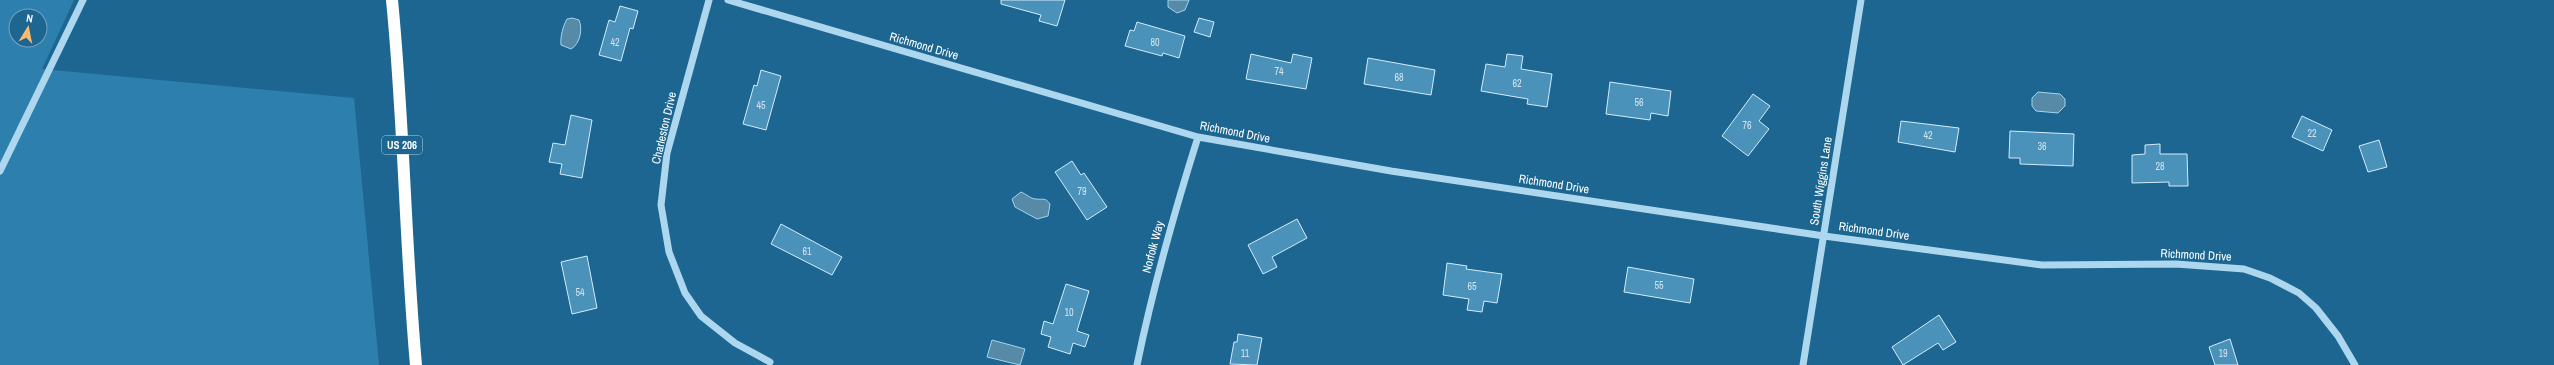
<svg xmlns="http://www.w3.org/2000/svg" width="2554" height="365" font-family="'Archivo Narrow',sans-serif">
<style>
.green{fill:#2d80ad;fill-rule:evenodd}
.water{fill:#578aa7;stroke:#a0d5f0}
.building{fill:#4a92ba;stroke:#d3ecfa}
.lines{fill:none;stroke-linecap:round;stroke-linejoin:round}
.minor{stroke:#add7ee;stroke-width:7}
.highway{stroke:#fff;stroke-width:12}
.labels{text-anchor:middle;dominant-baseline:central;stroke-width:3;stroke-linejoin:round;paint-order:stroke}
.number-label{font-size:10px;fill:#d2e4ee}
.shield{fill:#1c6691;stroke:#bbd1de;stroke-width:1}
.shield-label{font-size:11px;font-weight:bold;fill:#fff}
.street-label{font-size:12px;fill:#fff;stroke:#1c6691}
</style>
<rect width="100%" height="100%" fill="#1c6691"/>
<path class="green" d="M0,0h74l-32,69 312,29 25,267h-379zM16,16h24v24h-24z"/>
<path class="water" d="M1168,0h21l-4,10 -8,3 -9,-6z
M572,18l7,2c4,9 1,24 -8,29l-10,-4c-1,-8 2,-19 6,-26z
M2038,92l22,2 5,5v7l-7,7 -22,-2 -4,-5v-8z
M1021,192c5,2 10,7 15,7 7,1 9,-2 14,5l-2,12 -11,3 -22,-12 -3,-8z
M992,340l33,9 -5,16 -33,-8z"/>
<path class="building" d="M1001,0h64l-8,26 -18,-5 2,-6 -40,-11z
M620,6l18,5 -5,18 -3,-1 -9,33 -22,-6 10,-35 6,2z
M1199,18l15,4 -4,15 -16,-5z
M1137,22l48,14 -6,22 -16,-5 -1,3 -37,-10 5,-16 4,1z
M1251,54l40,9 2,-9 19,4 -6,31 -60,-10z
M1507,54l16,2 -2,13 31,5 -5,33 -20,-3 1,-5 -47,-8 5,-27 19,3z
M1368,58l67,12 -4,25 -67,-11z
M761,70l20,6 -15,54 -23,-6 11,-39 3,1z
M1610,82l61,9 -3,25 -17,-3 -1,7 -44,-6z
M1753,94l17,12 -11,15 10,8 -21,27 -26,-20z
M571,115l21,5 -10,58 -22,-4 2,-10 -13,-2 4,-19 12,2z
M2302,116l30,14 -9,21 -31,-14z
M1901,121l58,7 -4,24 -57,-10z
M2010,131l64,3 -1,32 -53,-2v-6h-11z
M2379,140l8,27 -19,5 -9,-26z
M2160,144v10h27l1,32h-19v-4l-37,1v-28l13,-1v-9z
M1072,161l9,14 3,-2 23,34 -20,13 -32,-48z
M1297,219l10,19 -35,19 5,10 -14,7 -15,-29z
M781,224l61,33 -10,18 -61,-31z
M587,256l10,52 -25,6 -11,-52z
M1447,263l20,3 -1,3 36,5 -5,29 -13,-2 -2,11 -15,-2 2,-11 -26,-4z
M1628,267l66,12 -4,24 -66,-11z
M1066,284l23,7 -12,40 12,4 -4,12 -12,-4 -3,11 -22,-7 3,-10 -10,-3 3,-13 9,3z
M1939,315l17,27 -13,8 -5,-7 -35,22 -11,-18z
M1238,334l24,4 -5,27 -27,-1 4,-22h3z
M2230,339l8,26h-23l-6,-18z"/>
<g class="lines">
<path class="minor" d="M709,0l-42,153 -6,52 8,47 16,41 16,23 34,27 35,19
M728,0l470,137 193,34 433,65 218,29 134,-1 68,5 26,9 29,15 17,15 22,28 17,29
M0,171l83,-171
M1137,365c16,-78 37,-152 61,-228
M1803,365l58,-365"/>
<path class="highway" d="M392,0c12,121 13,243 24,365"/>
</g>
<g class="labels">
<g class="number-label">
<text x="615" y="42">42</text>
<text x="1155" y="42">80</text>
<text x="1279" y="71">74</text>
<text x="1399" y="77">68</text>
<text x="1517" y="83">62</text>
<text x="1639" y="102">56</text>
<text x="761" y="105">45</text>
<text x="1747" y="125">76</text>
<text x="2312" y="133">22</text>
<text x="1928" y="135">42</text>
<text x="2042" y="146">36</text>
<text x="2160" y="166">28</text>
<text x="1082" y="191">79</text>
<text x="807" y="251">61</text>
<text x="1659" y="285">55</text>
<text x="1472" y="286">65</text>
<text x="580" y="292">54</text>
<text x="1069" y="312">10</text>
<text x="1245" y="353">11</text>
<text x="2223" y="353">19</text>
</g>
<rect class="shield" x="382" y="136" width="40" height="18" rx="3"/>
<g class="shield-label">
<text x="402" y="145">US 206</text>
</g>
<g class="street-label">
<text transform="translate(924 46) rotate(16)">Richmond Drive</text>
<text transform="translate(664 128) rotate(-77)">Charleston Drive</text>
<text transform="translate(1235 132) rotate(11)">Richmond Drive</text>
<text transform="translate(1821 181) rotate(-81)">South Wiggins Lane</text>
<text transform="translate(1554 184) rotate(9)">Richmond Drive</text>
<text transform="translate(1874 231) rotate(8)">Richmond Drive</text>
<text transform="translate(1153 247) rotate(-75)">Norfolk Way</text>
<text transform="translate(2196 255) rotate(3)">Richmond Drive</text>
</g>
</g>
<g transform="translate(28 28) rotate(10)"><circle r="19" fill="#1c6691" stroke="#77a3bd"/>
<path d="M0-3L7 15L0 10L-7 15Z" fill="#feb76b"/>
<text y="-6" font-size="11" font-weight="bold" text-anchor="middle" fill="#ffffff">N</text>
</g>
</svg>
